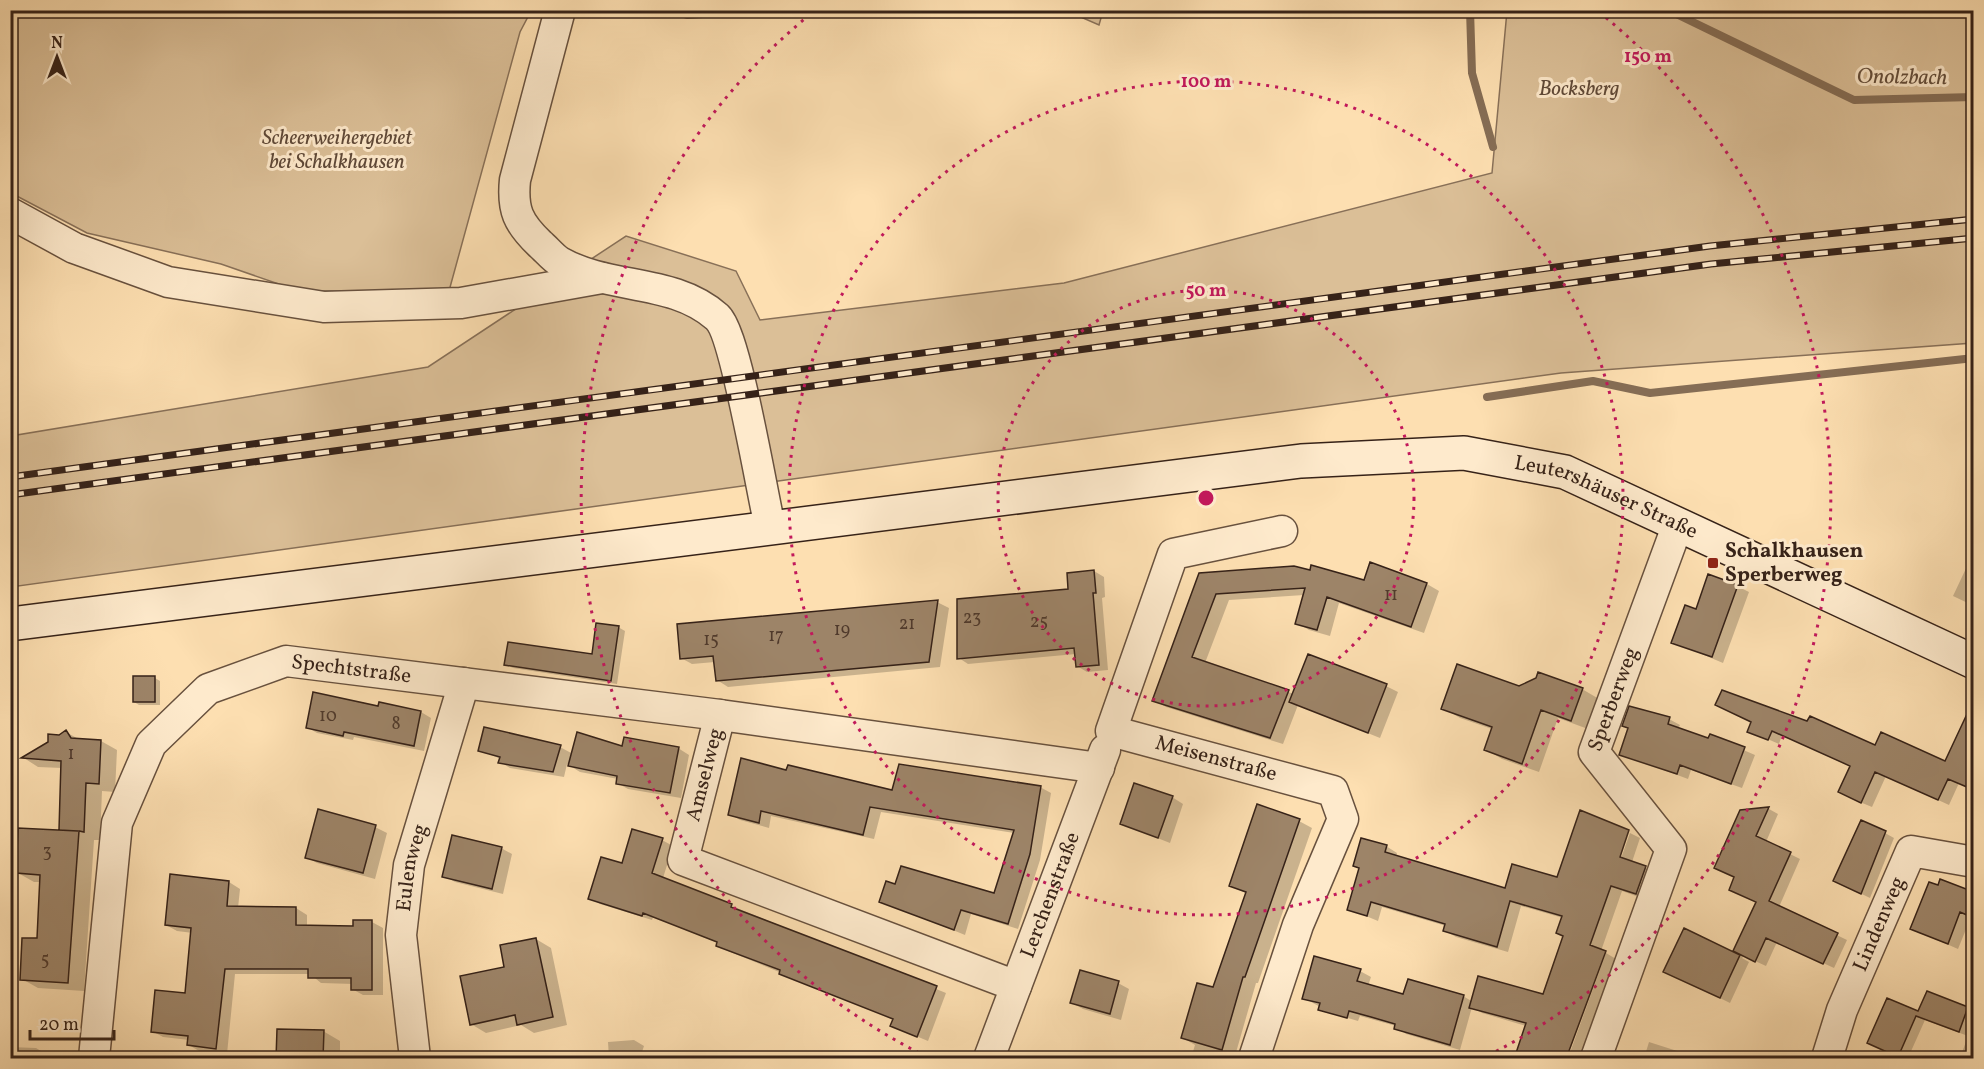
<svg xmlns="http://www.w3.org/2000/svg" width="1984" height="1069" font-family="Vollkorn,serif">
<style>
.green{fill:#dbbf97;stroke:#887058;stroke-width:1.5}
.shadow{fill:#0003}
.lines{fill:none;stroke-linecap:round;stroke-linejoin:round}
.stream{stroke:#856d55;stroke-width:8}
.building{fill:#9d8468;stroke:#362218;stroke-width:1.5}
.minor-casing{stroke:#68513e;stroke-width:33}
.secondary-casing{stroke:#362218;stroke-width:36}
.minor{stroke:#feeacc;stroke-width:30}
.secondary{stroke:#feeacc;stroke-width:33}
.rail-casing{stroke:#362218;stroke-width:7}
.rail{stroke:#feeacc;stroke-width:4.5;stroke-dasharray:14;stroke-linecap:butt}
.ring{fill:none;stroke:#c2185b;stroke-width:3;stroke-dasharray:3 6}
.poi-dot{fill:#8f2418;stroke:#feeacc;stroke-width:2}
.labels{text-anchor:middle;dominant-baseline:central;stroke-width:6;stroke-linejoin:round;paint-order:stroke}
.number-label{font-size:18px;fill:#503a2c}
.park-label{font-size:21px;font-style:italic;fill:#5f4938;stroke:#feeacc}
.street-label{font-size:21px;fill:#362218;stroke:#feeacc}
.poi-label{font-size:21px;font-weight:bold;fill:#362218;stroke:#feeacc;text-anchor:start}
.water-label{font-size:22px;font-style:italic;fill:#644e3b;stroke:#feeacc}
.centre{fill:#c2185b;stroke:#feeacc;stroke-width:3}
.ring-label{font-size:18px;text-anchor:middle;font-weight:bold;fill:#c2185b;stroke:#feeacc;stroke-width:6;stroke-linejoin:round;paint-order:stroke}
</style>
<rect width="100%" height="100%" fill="#fddfb1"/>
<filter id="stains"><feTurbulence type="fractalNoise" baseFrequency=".00333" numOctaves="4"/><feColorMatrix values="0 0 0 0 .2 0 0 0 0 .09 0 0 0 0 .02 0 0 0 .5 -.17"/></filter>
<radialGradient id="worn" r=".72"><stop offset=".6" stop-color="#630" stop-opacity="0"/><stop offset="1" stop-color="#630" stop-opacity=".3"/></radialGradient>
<path class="green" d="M10,11h521l-11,21 -71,259h-150l-78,-27 -134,-31 -76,-40z
M1067,11h36l-4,14z
M1507,11h466v332l-412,30 -1550,214v-151l417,-69 198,-131 110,35 24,49 304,-37 428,-110z"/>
<path class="shadow" d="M1969,562l5,2v42l-21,-10z
M1094,571l10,6 1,20 -3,1 6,72 -21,2 -10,-6 -1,-12 -108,10 -9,-6 111,-68z
M1200,574l227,10 12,7 -15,42 -85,-30 -9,33 -21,-6 -12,-7 7,-28 -75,5 -24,63 89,31 15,-38 77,30 12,6 -18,46 -82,-33 -15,39 -117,-37 -12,-7z
M1737,586l12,6 -26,71 -50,-21 24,-31z
M937,602l12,6 -9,59 -212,20 -11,-7 -2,-18 -23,2 -11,-6z
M618,627l7,4 -8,53 -104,-16 -7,-3 87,-9z
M134,678h21l5,3v24h-21l-5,-3z
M1519,687l63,2 17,10 -11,30 -30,-11 -19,54 -37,-13 -17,-10 7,-20 -32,-11 -17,-10z
M1723,691l236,92 -10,22 -63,-29 -14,31 -22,-9 1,-31 -69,-32 -3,9 -30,-13 3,-9z
M379,708l42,4 10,6 -7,33 -70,-14 -1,3 -36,-7 -10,-6z
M1669,719l11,6 -2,4 31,11 2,-4 44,19 -13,33 -51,-18 -3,9 -67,-25 9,-25z
M66,732l14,8 21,1 16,9 -2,42 -13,-1 -2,49h-6l-10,151 -46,-3 -16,-9 16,-39 3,-58h-7l-16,-9 48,-41 -6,-3 2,-61 -24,-1 -14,-9z
M560,747l13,7 50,-6h55l11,7 -8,43 -53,-9 -11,-6 1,-4 -38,-7 -13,-8 -3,13 -54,-9 -10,-6 1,-3 -22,-9z
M788,771l105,21 147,-5 11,6 -11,67 -22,69 -47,-15 -6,21 -84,-34 15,-15 99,8 19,-61 -133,-21 -7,27 -103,-23 -2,12 -29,-8 -10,-6z
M1172,797l11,7 -13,39 -48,-19z
M1769,809l9,5 -12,28 34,17 -21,48 68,33 -13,28 -57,-26 -11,24 -22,-10 -2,2 7,4 -19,41 -57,-28 11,-45 56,26 17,-54 -21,-24 5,-67z
M1299,821l13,7 -54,155h-2l-21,73 -44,2 4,-13 -12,-7 31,-49 33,-95 -17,-9z
M375,827l12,6 -12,46 -58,-16 -11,-6z
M1630,833l10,5 -8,24 24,11 -9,27 -25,-9 -21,60 -75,75 -44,-13 -10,-6 -12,43 -54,-16 -10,-8 -36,-10 -2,5 -27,-8 -27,-15 56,-27 11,6 -3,9 36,10h59l10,6 71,-6 20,-60 -1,-18 -42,-12 -13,46 -52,-15 -11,-6 1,-5 -64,-19 -4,14 -29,-12 11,-40 -5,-3 31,-20 11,7 -1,4 110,33 113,-26z
M1885,833l9,5 -24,60 -35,-17z
M662,840l11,6 -10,32 283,115 -18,48 -36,-15 2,-7 -166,-68 -10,-6 1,-2 -66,-26 -1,3 -52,-16 -10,-6 33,-33z
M501,848l11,6 -9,40 -48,-12 -11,-6z
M171,876l58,6 11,7 -2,19h58l11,7v12l47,1v-6h18l11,6v67h-20l-11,-6 1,-5 -32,-1 -11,-9h-75l-8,80 -28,-3 -10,-6v-5l-26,-3 -11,-6 34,-36 7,-62 -16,-2 -11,-6z
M1974,894v24l-3,-1 -13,32 -46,-20z
M536,939l15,9 16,77 -33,8 -13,-8 -35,8 -15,-9 35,-56z
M1606,953l10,6 -36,99h-12z
M1118,983l11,6 -8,31 -38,-11 -11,-6z
M1967,1009l7,3 -5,20 5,2v24h-14l8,-22 -43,-16 -17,38 -30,-11 41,-34z
M323,1031l17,10v17h-62z
M634,1040l10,6 -4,12h-31l-1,-16z
M1649,1042l47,15 3,1h-55z
M10,1047l26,1 10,6v3l10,1h-46z
M673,1057l3,1h-26z"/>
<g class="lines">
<path class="stream" d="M670,10l17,5 76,-5
M1470,10l2,63 21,74
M1668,10l186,90 120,-3
M1487,397l106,-16 57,12 324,-35"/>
</g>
<path class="building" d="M1370,562l57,21 -16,44 -84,-30 -10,33 -22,-6 10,-36 -89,6 -24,63 97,33 -19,48 -118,-37 47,-128 95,-7 16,4 1,-5 53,15z
M1094,570l2,23h-3l6,72 -23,2 -2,-19 -117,11v-60l111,-10 -1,-16z
M1708,574l30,11 -26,72 -41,-14 14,-38 11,4z
M938,600l-9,62 -213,19 -3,-25 -33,3 -3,-35z
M596,623l23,3 -8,55 -107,-16 4,-23 84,12z
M1308,654l79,30 -19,49 -79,-31z
M1457,664l62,22 17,-8 2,-6 45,16 -12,33 -30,-11 -19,54 -38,-14 8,-23 -51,-18z
M133,676h22v26h-22z
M1722,690l85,31 3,-5 65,29 6,-13 64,29 29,-62v91l-26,-11 -10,21 -63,-28 -14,31 -23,-11 12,-26 -78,-35 -4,9 -21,-8 4,-10 -36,-17z
M313,692l65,14 1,-4 42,9 -7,35 -70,-14 -1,4 -37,-8z
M1629,706l41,11 -2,7 40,14 2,-4 35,13 -14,37 -51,-19 -3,9 -58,-19 9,-27 -6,-2z
M484,727l77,18 -8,27 -55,-9 2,-6 -22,-6z
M66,730l5,8 30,2 -2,44 -13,-1 -2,49 -5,-1 -11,152 -48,-3 2,-42h15l3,-63 -24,-2 2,-45 60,3 -19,-1 2,-69 -40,-3 27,-16v-8l11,1z
M577,732l45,14 2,-9 55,10 -9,46 -54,-9 1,-8 -49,-10z
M741,758l45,12 2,-5 104,25 7,-26 142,22 -11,68 -22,70 -47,-14 -7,20 -75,-28 7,-21 9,3 6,-18 93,27 20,-63 -144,-23 -7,28 -102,-24 -2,12 -31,-8z
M1134,783l39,13 -15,42 -38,-14z
M1257,804l43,15 -55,158h-2l-21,73 -41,-12 16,-55 16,4 33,-95 -17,-6z
M1769,807l-13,29 35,16 -22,49 69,32 -15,31 -57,-26 -11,24 -22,-11 23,-49 -27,-12 5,-13 -20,-9 26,-58z
M318,809l58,16 -13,48 -58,-15z
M1580,810l49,20 -9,27 26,9 -10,28 -25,-8 -21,59 16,6 -40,108h-52l12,-36 -57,-15 9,-32 65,18 20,-58 -7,-3 6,-17 -52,-15 -13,46 -54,-16 2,-7 -74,-22 -4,14 -20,-6 12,-42 -6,-2 8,-28 26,7 -2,7 120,36 7,-24 45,13z
M1861,820l25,11 -25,63 -28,-13z
M632,829l31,9 -11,35 80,31 -1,3 206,79 -20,51 -27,-11 3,-7 -114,-45 1,-4 -64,-24 1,-4 -74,-29 -1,3 -54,-17 13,-42 21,6z
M452,835l50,12 -10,42 -50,-12z
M170,874l59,7 -2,25 69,1v18l57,1v-6h19v70h-21v-12h-43v-9h-83l-9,80 -29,-4 1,-9 -37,-4 4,-42 30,3 6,-65 -26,-3z
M1940,879l34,13v26l-14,-6 -12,32 -38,-15 19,-47 9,3z
M1684,928l56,27 -20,43 -57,-26z
M536,938l17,79 -36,8 -2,-10 -45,10 -10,-49 44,-9 -4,-22z
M1314,956l47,13 -4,12 46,13 5,-15 56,16 -14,50 -56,-16 1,-5 -24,-7 -22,-6 -2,7 -29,-8 2,-7 -18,-4z
M1080,970l39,11 -9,33 -40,-11z
M1927,991l41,16 -9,25 -43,-16 -18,41 -31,-14 20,-45 31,13z
M277,1029l47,1 -1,29h-47z"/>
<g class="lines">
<defs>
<g id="minor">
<path d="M560,10l-45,170c-3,30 3,43 25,64 6,5 13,14 20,18 49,28 113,16 157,55 19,17 45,176 53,210"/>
<path d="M10,213l64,35 94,34 156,25 137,-4 141,-25"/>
<path id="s1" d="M1016,986l-333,-126 37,-145 379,53"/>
<path id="s2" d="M94,1058l23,-235 34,-79 57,-55 78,-28 434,54"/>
<path id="s3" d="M415,1058l-14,-123 8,-70 55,-182"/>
<path id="s4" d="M989,1058l116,-308"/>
<path d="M1254,1058l44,-133 45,-106 -10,-28 -222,-60 62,-177 109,-23"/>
<path id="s5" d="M1596,1058l75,-209 -77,-97 84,-228"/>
<path id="s6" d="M1827,1058l15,-48 69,-159 63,11"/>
</g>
<g id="secondary">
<path id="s7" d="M10,624l1291,-163 163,-8 101,19 409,190"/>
</g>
</defs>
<use href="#minor" class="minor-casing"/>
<use href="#secondary" class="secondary-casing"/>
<use href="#minor" class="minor"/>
<use href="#secondary" class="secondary"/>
<defs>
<path id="rail" d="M10,477l1700,-231 264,-27
M10,495l1701,-231 263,-26"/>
</defs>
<use href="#rail" class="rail-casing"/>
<use href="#rail" class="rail"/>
</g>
<g class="ring">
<circle cx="1206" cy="498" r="208"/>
<circle cx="1206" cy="498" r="417"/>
<path d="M927 1057A625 625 0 0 1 813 12M1599 12A625 625 0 0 1 1485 1057"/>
</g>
<rect class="poi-dot" x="1707" y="557" width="12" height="12" rx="3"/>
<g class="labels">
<g class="number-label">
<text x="1391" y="595">11</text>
<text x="972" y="618">23</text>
<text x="1039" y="622">25</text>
<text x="907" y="624">21</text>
<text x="842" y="630">19</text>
<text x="776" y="636">17</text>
<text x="711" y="640">15</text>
<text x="328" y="716">10</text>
<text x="396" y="724">8</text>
<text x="71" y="754">1</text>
<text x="47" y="852">3</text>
<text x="45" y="960">5</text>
</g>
<g class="park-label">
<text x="1579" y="89">Bocksberg</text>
<text x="337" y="138">Scheerweihergebiet<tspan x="337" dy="24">bei Schalkhausen</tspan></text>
</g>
<g class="street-label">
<text stroke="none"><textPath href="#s7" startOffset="1614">Leutershäuser Straße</textPath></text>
<text stroke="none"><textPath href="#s2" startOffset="550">Spechtstraße</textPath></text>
<text stroke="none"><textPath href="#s5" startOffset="402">Sperberweg</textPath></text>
<text transform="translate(1216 759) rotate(15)">Meisenstraße</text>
<text stroke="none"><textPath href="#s1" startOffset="444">Amselweg</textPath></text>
<text stroke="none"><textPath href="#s3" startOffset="192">Eulenweg</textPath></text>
<text stroke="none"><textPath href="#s4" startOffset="174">Lerchenstraße</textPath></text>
<text stroke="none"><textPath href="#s6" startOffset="144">Lindenweg</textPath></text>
</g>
<g class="poi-label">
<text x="1725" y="551">Schalkhausen<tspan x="1725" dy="24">Sperberweg</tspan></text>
</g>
<g class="water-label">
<text transform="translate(1902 78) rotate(1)">Onolzbach</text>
</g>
</g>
<circle cx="1206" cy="498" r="9" class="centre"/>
<g class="ring-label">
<text x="1648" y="62">150 m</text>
<text x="1206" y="87">100 m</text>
<text x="1206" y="296">50 m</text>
</g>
<rect width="1984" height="1069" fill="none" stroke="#fddfb1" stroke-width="36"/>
<rect x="12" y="12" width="1960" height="1045" fill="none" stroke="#362218" stroke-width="3"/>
<rect x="18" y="18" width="1948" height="1033" fill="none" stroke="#362218" stroke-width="1.5"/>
<g transform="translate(57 57)" stroke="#feeacc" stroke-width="4.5" paint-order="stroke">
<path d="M0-4.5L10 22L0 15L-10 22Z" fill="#362218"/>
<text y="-9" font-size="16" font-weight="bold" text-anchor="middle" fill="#362218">N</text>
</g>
<path d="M30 1030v9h84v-9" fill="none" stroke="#362218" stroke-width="3"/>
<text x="39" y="1030" font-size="18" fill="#362218" stroke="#feeacc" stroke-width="4.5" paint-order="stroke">20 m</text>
<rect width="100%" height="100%" filter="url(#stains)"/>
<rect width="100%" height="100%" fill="url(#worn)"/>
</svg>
